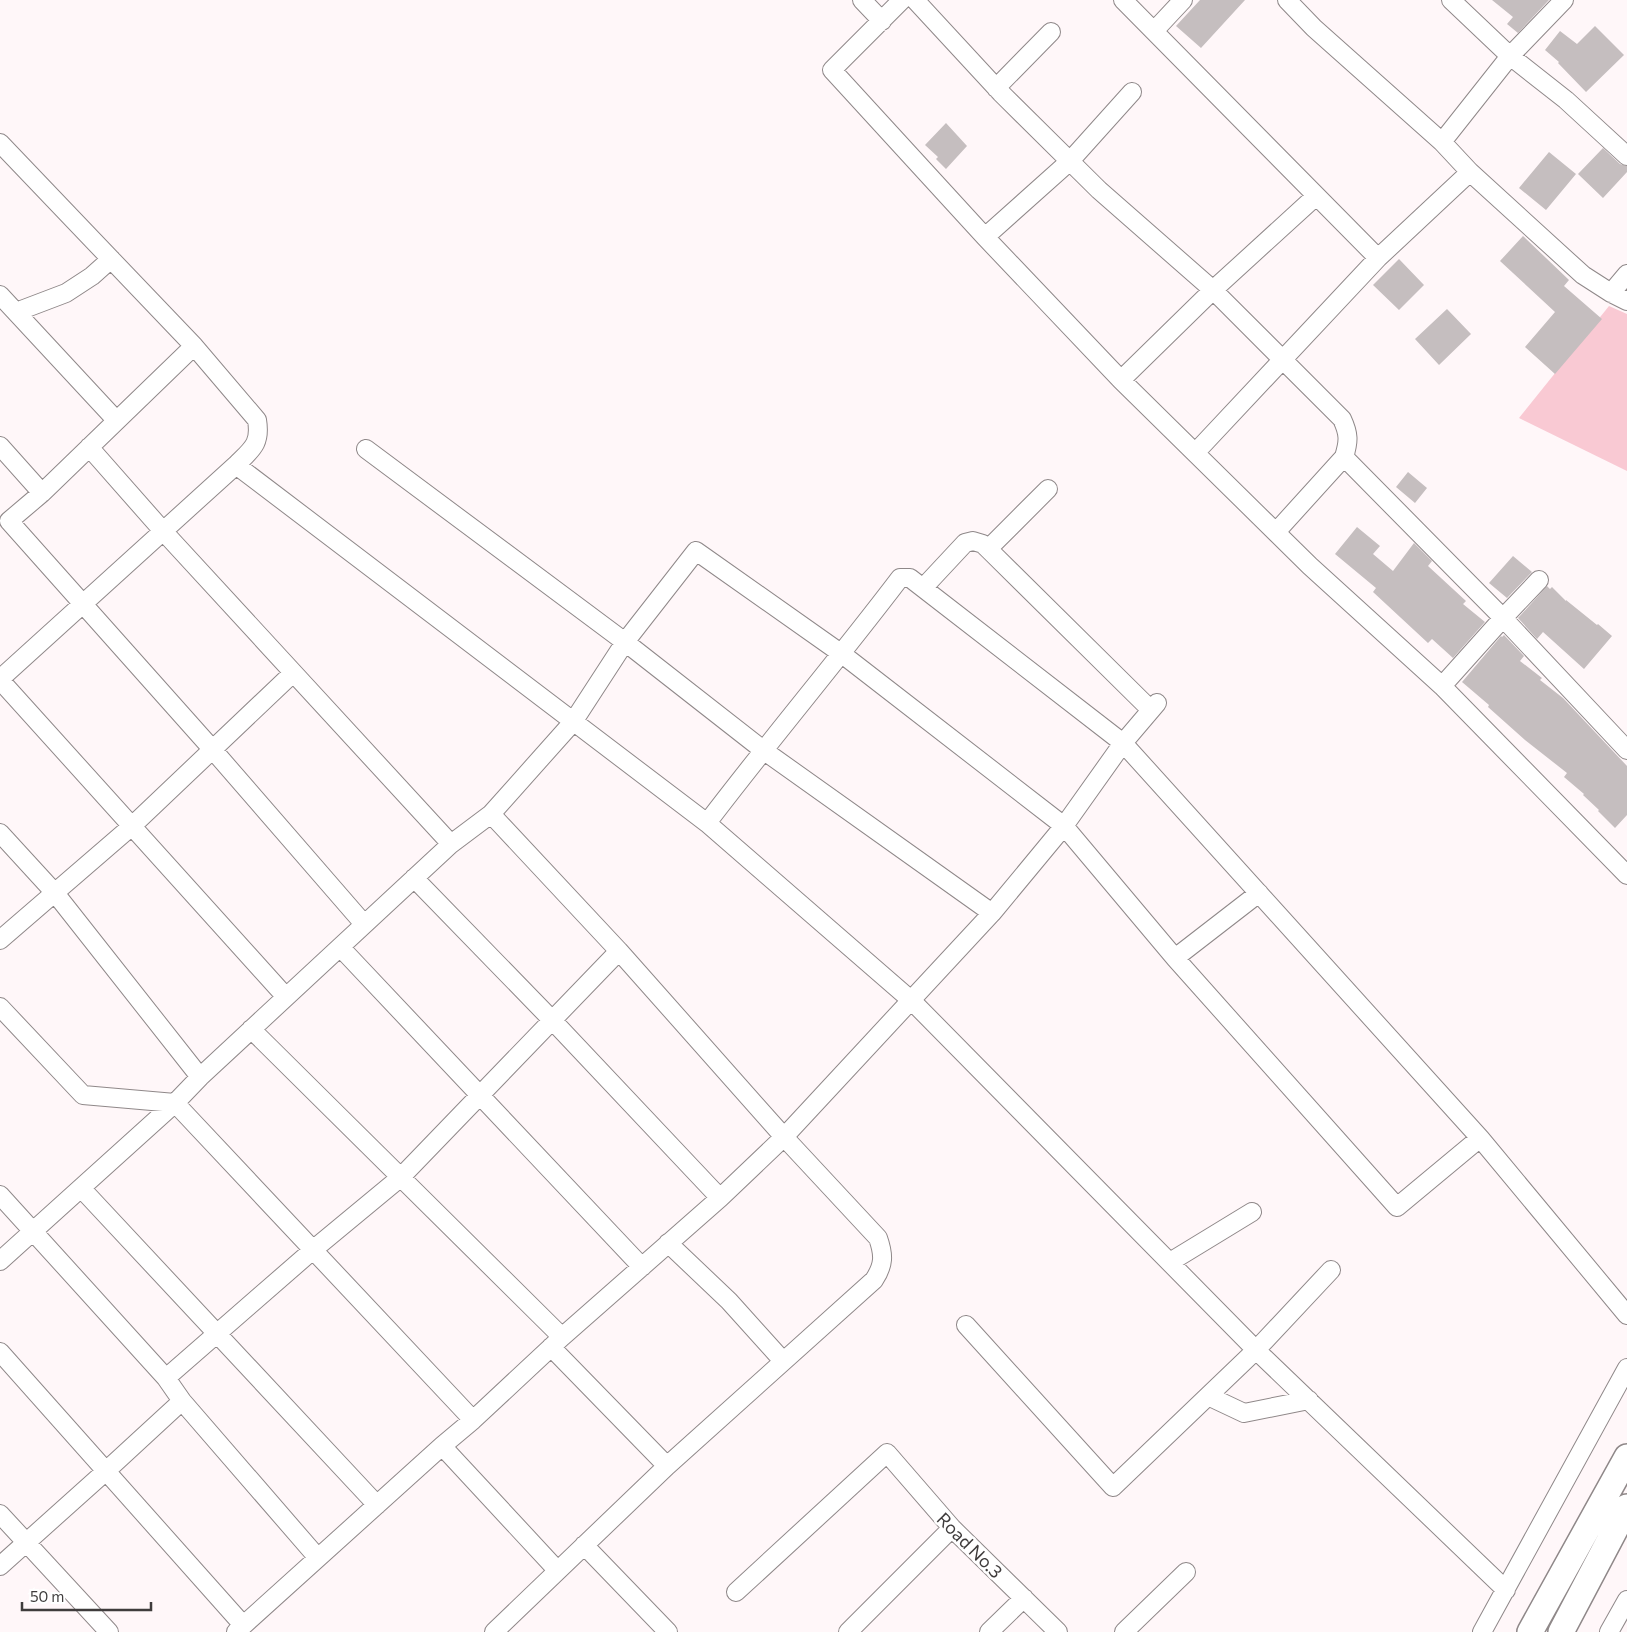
<svg xmlns="http://www.w3.org/2000/svg" width="1627" height="1632" font-family="Commissioner,sans-serif">
<style>
.green{fill:#f9c9d3}
.building{fill:#c5bebf}
.lines{fill:none;stroke-linecap:round;stroke-linejoin:round}
.minor-casing{stroke:#8f8889;stroke-width:20}
.highway-casing{stroke:#8f8889;stroke-width:28}
.minor{stroke:#fff;stroke-width:18}
.highway{stroke:#fff;stroke-width:25}
.labels{text-anchor:middle;dominant-baseline:central;stroke-width:5;stroke-linejoin:round;paint-order:stroke}
.street-label{font-size:18px;fill:#3f3c3c;stroke:#fff}
</style>
<rect width="100%" height="100%" fill="#fff7f9"/>
<path class="green" d="M1609,306l18,8v157l-108,-53z"/>
<path class="building" d="M1200,0h45l-44,48 -25,-22z
M1492,0h57l-31,33 -11,-9 6,-7z
M1595,26l29,29 -38,37 -28,-29 1,-1 -14,-12 15,-19 17,13z
M946,123l21,23 -21,23 -10,-10 2,-2 -13,-12z
M1603,148l17,16 7,2v6l-24,26 -25,-24z
M1549,152l27,22 -30,36 -27,-22z
M1523,236l46,44 -5,6 38,33 -47,55 -30,-27 30,-35 -55,-51z
M1399,259l25,26 -25,25 -26,-25z
M1447,309l24,25 -32,31 -24,-26z
M1408,472l19,16 -12,15 -19,-16z
M1357,527l23,19 -7,8 20,17 21,-28 18,18 -4,5 38,35 -3,3 22,18 -32,36 -21,-19 -4,4 -55,-51 3,-4 -41,-34z
M1513,556l19,16 -25,26 -18,-15z
M1547,586l3,3 2,-2 14,14v-1l31,25 1,-1 14,12 -28,33 -41,-37 -6,7 -19,-21z
M1504,635l20,21 -4,5 22,17 -2,2 23,18 64,68v49l-12,13 -17,-17 1,-1 -16,-15 1,-1 -20,-17 3,-4 -42,-33 -37,-33 1,-2 -27,-23 39,-46 1,1z"/>
<g class="lines">
<defs>
<path id="minor" d="M862,0l20,21
M902,0l-70,70 153,167 136,143 189,186 132,120 185,189
M915,0l86,93 98,97 114,100 129,129c7,15 7,22 2,38l-68,75
M1123,0l255,258
M1287,0l27,28 128,114 28,30 113,103 28,18 16,8
M1451,0l59,56 56,44 61,56
M1154,31l29,-31
M996,88l55,-56
M1442,142l68,-86 54,-56
M0,143l194,203 63,74c4,24 -5,29 -21,45l-236,214
M985,237l85,-76 62,-69
M1611,293l16,-19
M0,295l116,125
M16,312l50,-19 26,-17 19,-17
M194,346l-152,147 -33,28 204,229 151,174
M1121,380l92,-90 103,-94
M0,446l42,47
M89,447l74,84 288,313
M366,449l259,193 138,108 229,163
M1195,453l183,-195 92,-86
M1344,457l159,161 -61,68
M236,465l471,358 205,178 344,349 250,240
M988,549l60,-60
M1539,580l-36,38 124,132
M923,588l42,-45 8,-2 10,3 168,166
M0,680l286,317
M491,814l128,137
M707,823c63,-83 130,-162 193,-245h10l213,165 357,395 147,177
M0,833l55,60 145,184
M414,878l139,143 167,177
M0,940l132,-114 161,-153
M340,947l302,320
M1175,958l84,-65
M0,1007l83,88 92,8 298,317
M81,1188l296,317
M0,1195l166,183 16,23 136,157
M668,1243l61,58 54,60
M0,1261l175,-158 25,-26 251,-233 40,-30 82,-92 52,-80 71,-91 146,103 222,172 111,132 222,249 83,-69
M1170,1262l82,-50
M966,1325l147,162 143,-137 75,-80
M562,1337l158,-139 64,-61 94,101c6,17 6,27 -4,42l-207,186
M0,1352l243,273
M166,1378l148,-129 87,-72 218,-226 165,186 208,-224 72,-87 59,-83 34,-40
M1208,1396l36,17 65,-13
M442,1446l115,124
M0,1514l109,118
M584,1545l84,87
M0,1566l106,-95 76,-70
M736,1592l151,-139 65,75 106,104
M236,1632l206,-186 31,-26 89,-83 -311,-308
M494,1632l173,-166 -116,-119
M848,1632l104,-104
M989,1632l35,-34
M1124,1632l62,-60
M1482,1632l145,-264
M1609,1632l18,-32"/>
<path id="highway" d="M1530,1632l97,-175
M1561,1632l66,-125"/>
</defs>
<use href="#minor" class="minor-casing"/>
<use href="#highway" class="highway-casing"/>
<use href="#minor" class="minor"/>
<use href="#highway" class="highway"/>
</g>
<g class="labels">
<g class="street-label">
<text transform="translate(970 1545) rotate(45)">Road No.3</text>
</g>
</g>
<path d="M22 1602v8h129v-8" fill="none" stroke="#3f3c3c" stroke-width="2.5"/>
<text x="30" y="1602" font-size="15" fill="#3f3c3c" stroke="#ffffff" stroke-width="4" paint-order="stroke">50 m</text>
</svg>
